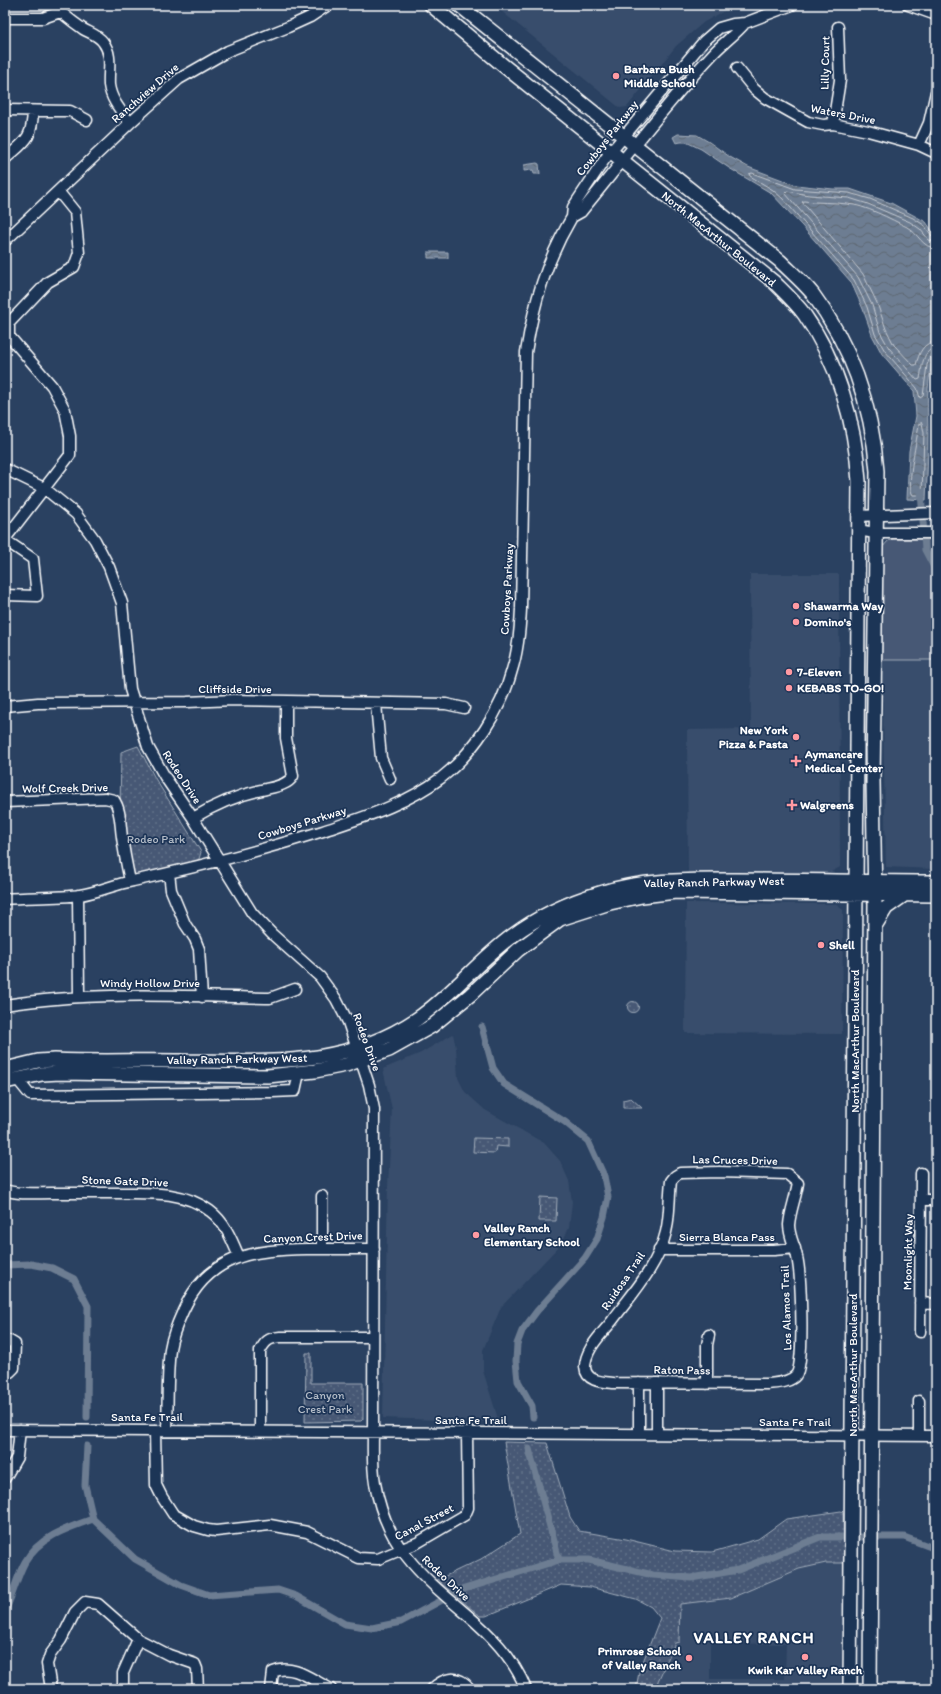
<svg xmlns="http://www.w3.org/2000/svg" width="941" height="1694" font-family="Itim,sans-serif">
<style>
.built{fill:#394e6c;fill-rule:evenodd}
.grass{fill:#465975;stroke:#a2acba}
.park{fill:url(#park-dots);stroke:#a2acba}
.water{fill:url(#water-waves);stroke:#a7b1be}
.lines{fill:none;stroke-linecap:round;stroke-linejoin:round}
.shore{stroke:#c5cbd3;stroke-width:1}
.canal{stroke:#6d7d92;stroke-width:7}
.minor-casing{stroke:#fff;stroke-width:13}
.major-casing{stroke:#fff;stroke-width:16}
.minor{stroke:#1d3557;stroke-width:10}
.major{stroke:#1d3557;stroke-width:13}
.poi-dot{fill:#ff9aa2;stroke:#1d3557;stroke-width:1.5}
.labels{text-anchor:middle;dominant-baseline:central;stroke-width:3.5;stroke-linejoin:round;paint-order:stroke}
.street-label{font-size:12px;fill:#fff;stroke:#1d3557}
.poi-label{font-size:12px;font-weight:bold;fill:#fff;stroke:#1d3557;text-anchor:start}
.park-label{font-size:12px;fill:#b5bdc8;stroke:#1d3557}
.district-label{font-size:16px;font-weight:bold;letter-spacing:1px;fill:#fff;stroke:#1d3557}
</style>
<defs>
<pattern id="park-dots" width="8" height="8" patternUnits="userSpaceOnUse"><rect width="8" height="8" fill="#465975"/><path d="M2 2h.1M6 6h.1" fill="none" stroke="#62728a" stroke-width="1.8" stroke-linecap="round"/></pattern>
<pattern id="water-waves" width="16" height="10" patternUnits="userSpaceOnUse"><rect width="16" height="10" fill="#6d7d92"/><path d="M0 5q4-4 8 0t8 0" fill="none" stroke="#5e6772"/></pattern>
</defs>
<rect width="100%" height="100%" fill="#2a4161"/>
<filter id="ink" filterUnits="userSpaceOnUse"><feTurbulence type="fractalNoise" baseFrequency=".025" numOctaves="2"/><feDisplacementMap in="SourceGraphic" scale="8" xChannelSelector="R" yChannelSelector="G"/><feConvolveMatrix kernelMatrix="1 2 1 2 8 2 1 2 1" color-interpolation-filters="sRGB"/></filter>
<g filter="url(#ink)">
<path class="built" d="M494,5h241l-31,17 -28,24 -49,61 -7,1z
M750,574h89l1,293 -11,6 -141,1 -1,-144 64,-1z
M882,660h54v209l-50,-2z
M686,903l149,1 8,6 -1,124 -157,-1z
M453,1034l3,14 2,30 7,14 20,18 59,33 16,18 9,20 3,21 -3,25 -7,16 -61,64 -18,43v21l16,51 -116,-4 5,-231 4,-78 -9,-40 38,-16z
M826,1563h18l-3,126h-184l1,-8 17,-39h4v-38l52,-6 68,-29zM710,1643l76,1 -1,35h-75z"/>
<path class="grass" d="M893,539h43v121h-54l-1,-111 7,-8z"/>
<path class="park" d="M138,746l18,34 45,72 -2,7 -4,3 -62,14 -13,-64 1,-60z
M627.5 1007a5.5 5.5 0 1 1 11 0a5.5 5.5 0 1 1-11 0Z
M631,1098l11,10h-19v-8z
M474,1138l34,1v8l-12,-1 -1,7 -22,-1z
M540,1197l17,1 -1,23h-17z
M306,1353h5v30h52v36l-2,2 -56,1z
M504,1442l43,1 23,74 9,14 47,8 49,12 37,1 46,-13 28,-20 55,-8 2,1 1,51h-18l-27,6 -68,29 -51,6 -1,38 -4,1 -17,38 -1,8h-21l3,-17 21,-54 -9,-11 -15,-8 -46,-12 -29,-2 -75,31h-6l-43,-36 44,-21 39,-25z"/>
<path class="water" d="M678,134l19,1 12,7 21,15 18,10 48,18 37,4h17l41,14 35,19 9,13 1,10v107c-11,30 -8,52 -8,82 0,22 -1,44 -2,66l-19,-1 2,-48 7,-35 -2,-25 -32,-37 -10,-19 -9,-26 -12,-27 -49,-56 -31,-33 -42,-25 -28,-19 -15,-7h-5l-5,1 -3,-6z
M537,163l2,1 1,10h-6l-1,-4 -9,1v-6z
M428,252h20v6h-20z"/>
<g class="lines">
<path class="shore" d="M936,237l-4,-1 -8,-11 -11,-7 -43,-19 -21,-6 -54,-4 -43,-16 -3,1 1,2 23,14 10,9 71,81 13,27 8,27 10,17 32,37 3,10 3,-2 4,-31 4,-10 5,-2
M936,242l-7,-2 -9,-11 -10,-7 -42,-18 -19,-6 -40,-3 -22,-4 -2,2 73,84 14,28 8,27 9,16 28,32 3,-1c2,-11 2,-30 16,-31
M936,248c-14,0 -17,-14 -29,-21 -16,-8 -42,-22 -60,-23 -14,-2 -29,-1 -43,-3l-2,1 61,72 14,29 9,26 8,16 19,20h3c3,-12 7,-23 20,-23
M922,423l2,10 -2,61 -2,1h-7c-8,-9 5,-58 6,-71z"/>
<path class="canal" d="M921,491l4,59 11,21
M482,1027l11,41 11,16 61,38 23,19 16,35 4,21 -4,20 -7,22 -12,19 -48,53 -15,20 -5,13 -1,17 2,20 14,25 1,11
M5,1265l26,-1 21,4 22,11 14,27 -1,111
M87,1446l-2,39 8,34 42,40 46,26 28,10 69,-5 18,6 49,28 27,4 29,-6 60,-32 98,-30h30l64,15 38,3 47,-8 82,-33h84l32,12
M529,1449l30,111
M5,1611c8,-16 12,-35 20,-49 14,-25 42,-34 68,-43"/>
<defs>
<path id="minor" d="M54,5c8,9 19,17 29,24 7,4 15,6 20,13 10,13 5,28 6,43 2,15 12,26 21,38
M908,5l28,10
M5,18h38l17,-6 4,-7
M737,68l17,21 11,9 43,24 15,3 10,-1 35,7 51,14 17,8
M5,110l65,1 17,9
M833,124l7,-44 -2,-53
M919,145l10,-22 7,-31
M5,159c20,-18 27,-19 28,-48
M572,217l9,-5c43,-52 83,-106 129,-155 11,-13 24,-21 35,-34
M5,241l125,-118 49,-44 49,-28 60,-24 22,-10 18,-12
M5,469l39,19 32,26 19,26 14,27 13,36 8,86 18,58 17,30 28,41 59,95 20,21 48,43 16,22 12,23 21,63 5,24 -1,323c0,17 -1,34 2,51 10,61 44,91 89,129 26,22 49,45 62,77
M858,516l78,-3
M858,530l17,3h61
M5,539l65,-84v-19l-5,-26 -13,-24 -43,-50v-13l39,-41 26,-15 5,-14 -4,-41 -17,-21
M5,540l28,19 4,37 -32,-1
M376,704l5,54 9,21
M5,706l33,-3 149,-1 46,-2 213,4 18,4
M5,802l100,-4 9,2c7,10 6,24 8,37 2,15 5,30 8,44
M193,818c23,-14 47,-24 73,-29 9,-2 22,-4 27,-13l-7,-38v-36
M169,873l2,17 14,34 10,15 4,10 3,48
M78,895l1,101
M5,899c24,-2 51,-1 75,-4 19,-3 35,-11 53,-14 65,-14 127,-30 190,-50 41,-14 82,-26 118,-53 33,-26 60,-67 71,-108 6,-19 8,-40 9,-61l5,-257c8,-50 20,-91 46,-135l1,-10 32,-48 99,-118 15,-13 14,-4 12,-1 47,-18
M5,1005c87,-14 177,-9 265,-7l25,-9
M17,1079l13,16 242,-3 23,-1 4,-18
M719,1172l68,2 11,9c-2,14 -8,28 -9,42 0,11 6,21 8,32 4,17 8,107 -1,118 -6,8 -20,8 -29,9l-153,-1c-11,-1 -28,-1 -29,-16 0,-18 17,-33 27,-46 20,-27 46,-55 54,-89 4,-16 3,-34 5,-51l4,-5 5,-3z
M5,1190c13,5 32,3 46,3 21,0 43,0 64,0 32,0 68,-3 95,18 15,11 22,29 29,46
M322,1196v53
M922,1200h14
M659,1250h115l21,-2
M920,1303l16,1
M920,1332l1,-159
M5,1341h5l5,3 -1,24 -4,4 -5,1
M639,1383v51
M707,1384v-39l2,-10
M919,1401v35
M5,1430l931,6
M155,1431l1,54 6,12 11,17 21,12 14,4 8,1 54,-6 37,7 52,26 19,1 39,-16 48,-28 3,-7 -1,-75
M167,1431c1,-27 0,-56 3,-82 2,-13 8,-27 13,-38 25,-56 69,-61 124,-62 22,0 45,0 67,0
M260,1431v-80c5,-10 9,-13 20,-14h93
M657,1434v-51
M5,1478l12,-21 3,-27
M51,1689l-4,-25 3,-9 11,-15 14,-28 10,-10 13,2 40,35 31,16 26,9 2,5 1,20
M123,1689v-16l15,-34
M271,1689l2,-17c21,-9 40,9 58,17
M432,1689c12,-12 27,-15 38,0"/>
<path id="major" d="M431,5l73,61 270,216c10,10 21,20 30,32 34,48 51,108 55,167l-9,1208
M459,5l321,256c10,10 23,21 32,32 39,52 60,113 65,178l-4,310 2,122 -5,786
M875,926l11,-18 17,-12
M5,1069l33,-8 17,-1c42,2 85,0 127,1 85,0 161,8 235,-42 36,-25 61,-58 95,-83 27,-20 57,-34 88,-43 44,-14 89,-13 135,-13 67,0 134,2 201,2
M5,1082l37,-8 18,-1 208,3 47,-5 31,-6 43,-15 43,-24 38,-31 48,-45 42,-31 50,-16 32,-7 34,-4 260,3"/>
</defs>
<use href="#minor" class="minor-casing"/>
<use href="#major" class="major-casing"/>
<use href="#minor" class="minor"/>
<use href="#major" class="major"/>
</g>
</g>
<g class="poi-dot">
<circle cx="616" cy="76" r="4"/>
<circle cx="796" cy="606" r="4"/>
<circle cx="796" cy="622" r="4"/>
<circle cx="789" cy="672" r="4"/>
<circle cx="789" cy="688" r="4"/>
<circle cx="796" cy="737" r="4"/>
<path d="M794 755h4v4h4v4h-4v4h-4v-4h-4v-4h4z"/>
<path d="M790 799h4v4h4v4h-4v4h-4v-4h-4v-4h4z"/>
<circle cx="821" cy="945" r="4"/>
<circle cx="476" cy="1235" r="4"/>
<circle cx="805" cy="1657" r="4"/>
<circle cx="689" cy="1658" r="4"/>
</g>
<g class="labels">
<g class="street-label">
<text transform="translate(825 63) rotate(-89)">Lilly Court</text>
<text transform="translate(145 93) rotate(-41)">Ranchview Drive</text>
<text transform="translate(843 114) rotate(11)">Waters Drive</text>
<text transform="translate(607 138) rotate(-52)">Cowboys Parkway</text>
<text transform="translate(719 239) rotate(39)">North MacArthur Boulevard</text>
<text transform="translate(507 589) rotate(-87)">Cowboys Parkway</text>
<text x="235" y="689">Cliffside Drive</text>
<text transform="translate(182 777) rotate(57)">Rodeo Drive</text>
<text transform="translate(65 788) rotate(-1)">Wolf Creek Drive</text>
<text transform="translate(302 823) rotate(-17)">Cowboys Parkway</text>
<text transform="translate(714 882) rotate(-1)">Valley Ranch Parkway West</text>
<text x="150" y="983">Windy Hollow Drive</text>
<text transform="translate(855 1041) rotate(-90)">North MacArthur Boulevard</text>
<text transform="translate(367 1042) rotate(70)">Rodeo Drive</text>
<text transform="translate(237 1059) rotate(-1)">Valley Ranch Parkway West</text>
<text transform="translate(735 1160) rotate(1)">Las Cruces Drive</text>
<text transform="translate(125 1181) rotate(2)">Stone Gate Drive</text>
<text transform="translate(313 1237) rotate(-2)">Canyon Crest Drive</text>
<text x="727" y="1237">Sierra Blanca Pass</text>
<text transform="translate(908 1252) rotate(-89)">Moonlight Way</text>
<text transform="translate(623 1281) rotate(-56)">Ruidosa Trail</text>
<text transform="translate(786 1308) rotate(-92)">Los Alamos Trail</text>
<text transform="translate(853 1365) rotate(-90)">North MacArthur Boulevard</text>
<text transform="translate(682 1370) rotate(1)">Raton Pass</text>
<text x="147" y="1417">Santa Fe Trail</text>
<text x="471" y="1420">Santa Fe Trail</text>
<text x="795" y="1422">Santa Fe Trail</text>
<text transform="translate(424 1522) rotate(-28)">Canal Street</text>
<text transform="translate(446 1578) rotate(43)">Rodeo Drive</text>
</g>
<g class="poi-label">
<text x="624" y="69">Barbara Bush<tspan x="624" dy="14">Middle School</tspan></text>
<text x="804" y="606">Shawarma Way</text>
<text x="804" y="622">Domino's</text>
<text x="797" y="672">7-Eleven</text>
<text x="797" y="688">KEBABS TO-GO!</text>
<text x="788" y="730" text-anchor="end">New York<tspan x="788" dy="14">Pizza &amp; Pasta</tspan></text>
<text x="805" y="754">Aymancare<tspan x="805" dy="14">Medical Center</tspan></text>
<text x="800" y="805">Walgreens</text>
<text x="829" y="945">Shell</text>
<text x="484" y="1228">Valley Ranch<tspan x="484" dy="14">Elementary School</tspan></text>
<text x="681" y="1651" text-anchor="end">Primrose School<tspan x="681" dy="14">of Valley Ranch</tspan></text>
<text x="805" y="1670" text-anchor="middle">Kwik Kar Valley Ranch</text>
</g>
<g class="park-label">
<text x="156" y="839">Rodeo Park</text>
<text x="325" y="1395">Canyon<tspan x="325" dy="14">Crest Park</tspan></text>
</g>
<g class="district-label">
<text x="754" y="1637">VALLEY RANCH</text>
</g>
</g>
<rect width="941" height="1694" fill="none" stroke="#1d3557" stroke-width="20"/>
<rect x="10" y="10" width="921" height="1674" fill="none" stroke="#fff" stroke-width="1.5" filter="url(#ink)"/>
</svg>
